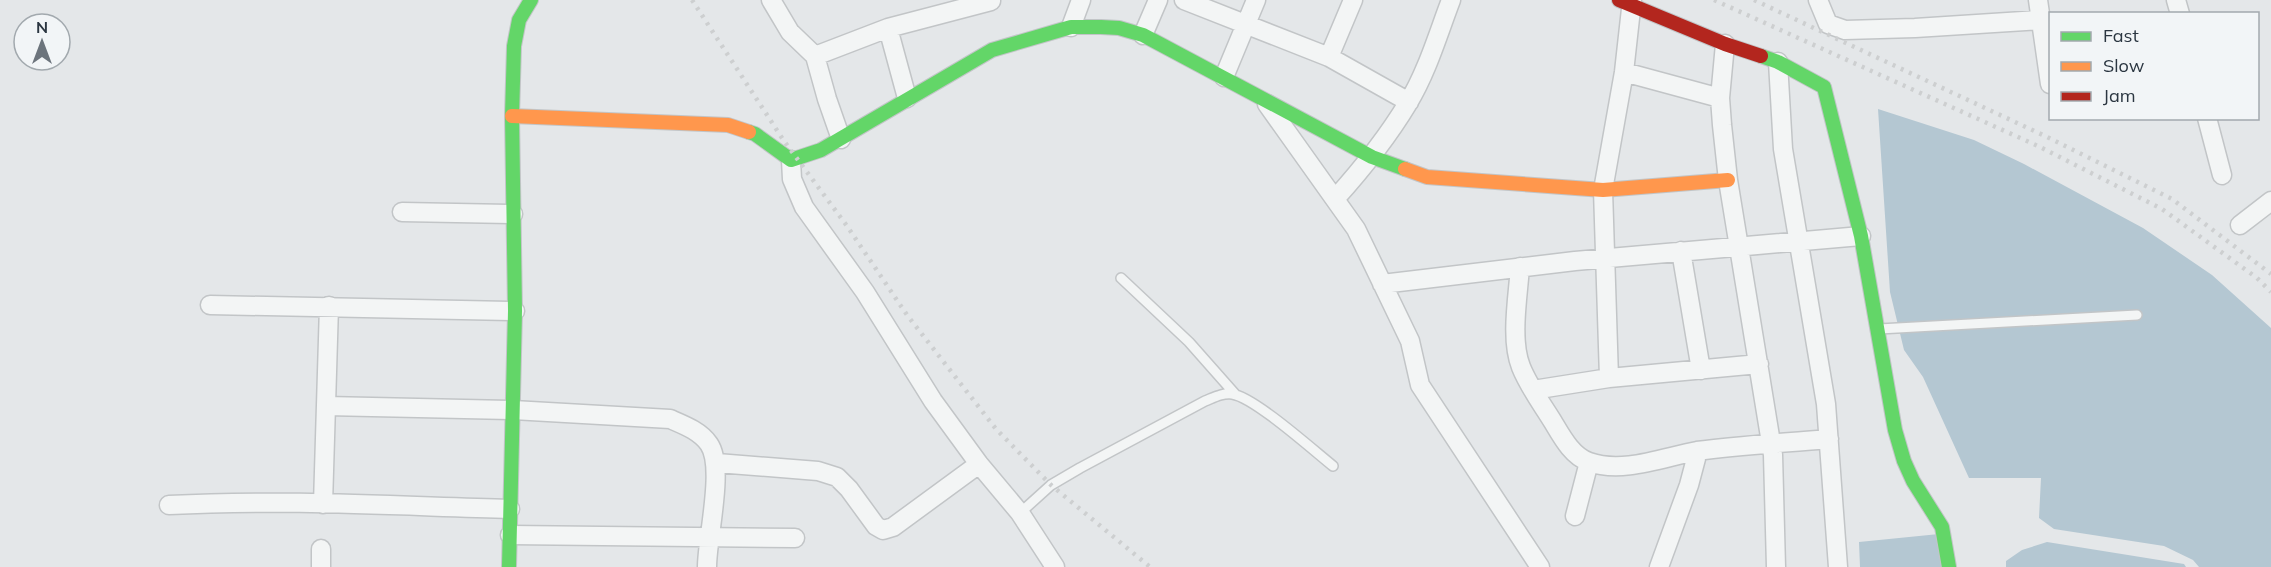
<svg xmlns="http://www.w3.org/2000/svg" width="2271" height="567" font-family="Mulish,sans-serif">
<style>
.water{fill:#b4c7d2}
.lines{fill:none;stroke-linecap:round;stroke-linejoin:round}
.lane-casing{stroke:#c2c5c7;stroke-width:12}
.street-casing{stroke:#c2c5c7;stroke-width:21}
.fast-casing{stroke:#c2c5c7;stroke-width:16}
.slow-casing{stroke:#c2c5c7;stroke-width:16}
.jam-casing{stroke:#c2c5c7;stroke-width:16}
.lane{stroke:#f3f5f5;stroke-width:9}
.street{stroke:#f3f5f5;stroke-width:18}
.fast{stroke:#63d668;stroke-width:14}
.slow{stroke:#ff974d;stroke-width:14}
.jam{stroke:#b3261e;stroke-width:14}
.rail{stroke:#cdcfd0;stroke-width:4.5;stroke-dasharray:3 6;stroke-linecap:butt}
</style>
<rect width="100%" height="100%" fill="#e4e7e9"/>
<path class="water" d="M1878,109l96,31 50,24 119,64 69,47 59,53v239h-72l-6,-7 -29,-14 -110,-17 -15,-11 2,-40h-72l-46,-101 -19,-27 -14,-58z
M1949,533l3,34h-92l-1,-25z
M2047,542l137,22 2,3h-180v-6l16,-11z"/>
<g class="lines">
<defs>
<path id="lane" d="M1121,278l68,64 46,52
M1879,329l258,-14
M1020,513l31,-28 29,-17 125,-67c10,-4 17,-8 27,-7 22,3 81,56 101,72"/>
<path id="street" d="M771,0l19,32 25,24 12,43 14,40
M1184,0l145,57 80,45
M1818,0l10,24 17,6 70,-2 125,-8
M2038,0l12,84
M2176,0l4,14
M1071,27l10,-27
M888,28l19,70
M1143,35l15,-35
M1725,44l-5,54 2,27 6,55 45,275 3,112
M815,56l73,-28 103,-27
M1329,57l24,-57
M1778,62l5,87 43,255 12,163
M1624,72l96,26
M1224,77l32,-77
M1267,104l89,125 54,112 10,44 120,182
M2207,118l15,57
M791,160l1,19 12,28 61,85 68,109 46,63 41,49 35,54
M1335,199c27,-30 52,-61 73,-96 19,-31 30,-69 43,-103
M402,212l111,2
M2240,225l31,-24
M1681,251l20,119
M1520,267c-2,29 -10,73 1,100 8,20 21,37 32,55 9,15 19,34 36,40 34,12 75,-5 108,-11 43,-6 88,-8 132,-12
M1382,284l193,-23 286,-25
M210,305l305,6
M1609,378l-6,-188 21,-118 8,-72
M1533,390l76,-12 150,-14
M326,406l187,4 157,9c14,6 30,12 39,25 16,23 -2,93 -2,123
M717,463l101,8 19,6 12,12 27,37 7,4 10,-3 86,-63
M323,504l6,-198
M169,505c113,-6 228,1 341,4
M1575,516l14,-54
M510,535l285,3
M321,567v-18
M1659,567l30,-82 9,-34"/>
<path id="fast" d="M1761,56l17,6 46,25 37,149 34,194 9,31 9,20 29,46 7,40
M749,132l6,2 36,26 30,-10 171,-100 79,-23h30l18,1 24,7 229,122 33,12
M509,567l6,-256 -3,-195 2,-70 5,-26 12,-20"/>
<path id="slow" d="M512,116l216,9 21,7
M1405,169l22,8 176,13 125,-10"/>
<path id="jam" d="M1619,0l106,44 36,12"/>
</defs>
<use href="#lane" class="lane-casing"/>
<use href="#street" class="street-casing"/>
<use href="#fast" class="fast-casing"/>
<use href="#slow" class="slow-casing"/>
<use href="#jam" class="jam-casing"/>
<use href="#lane" class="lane"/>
<use href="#street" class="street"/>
<use href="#fast" class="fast"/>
<use href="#slow" class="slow"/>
<use href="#jam" class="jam"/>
<path class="rail" d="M692,0l92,141 63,85 60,89 89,114 55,56 99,82
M1714,0l324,146 124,63 95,69 14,14
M1754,0l291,136 127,63 99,75"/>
</g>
<rect x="2049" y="12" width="210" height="108" fill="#f2f5f7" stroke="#a2a9ae" stroke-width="1.5"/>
<rect x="2061" y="32" width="30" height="9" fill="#63d668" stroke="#a2a9ae" stroke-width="1.5"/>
<text x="2103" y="42" font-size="18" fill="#2b3641">Fast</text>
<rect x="2061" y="62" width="30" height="9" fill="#ff974d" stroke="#a2a9ae" stroke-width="1.5"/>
<text x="2103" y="72" font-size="18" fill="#2b3641">Slow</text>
<rect x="2061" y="92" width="30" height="9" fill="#b3261e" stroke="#a2a9ae" stroke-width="1.5"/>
<text x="2103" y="102" font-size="18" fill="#2b3641">Jam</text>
<g transform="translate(42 42)"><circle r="28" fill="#f2f5f7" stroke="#a2a9ae" stroke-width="1.5"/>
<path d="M0-4.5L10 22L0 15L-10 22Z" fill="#6c747c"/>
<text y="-9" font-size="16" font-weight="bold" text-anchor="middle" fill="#2b3641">N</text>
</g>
</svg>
